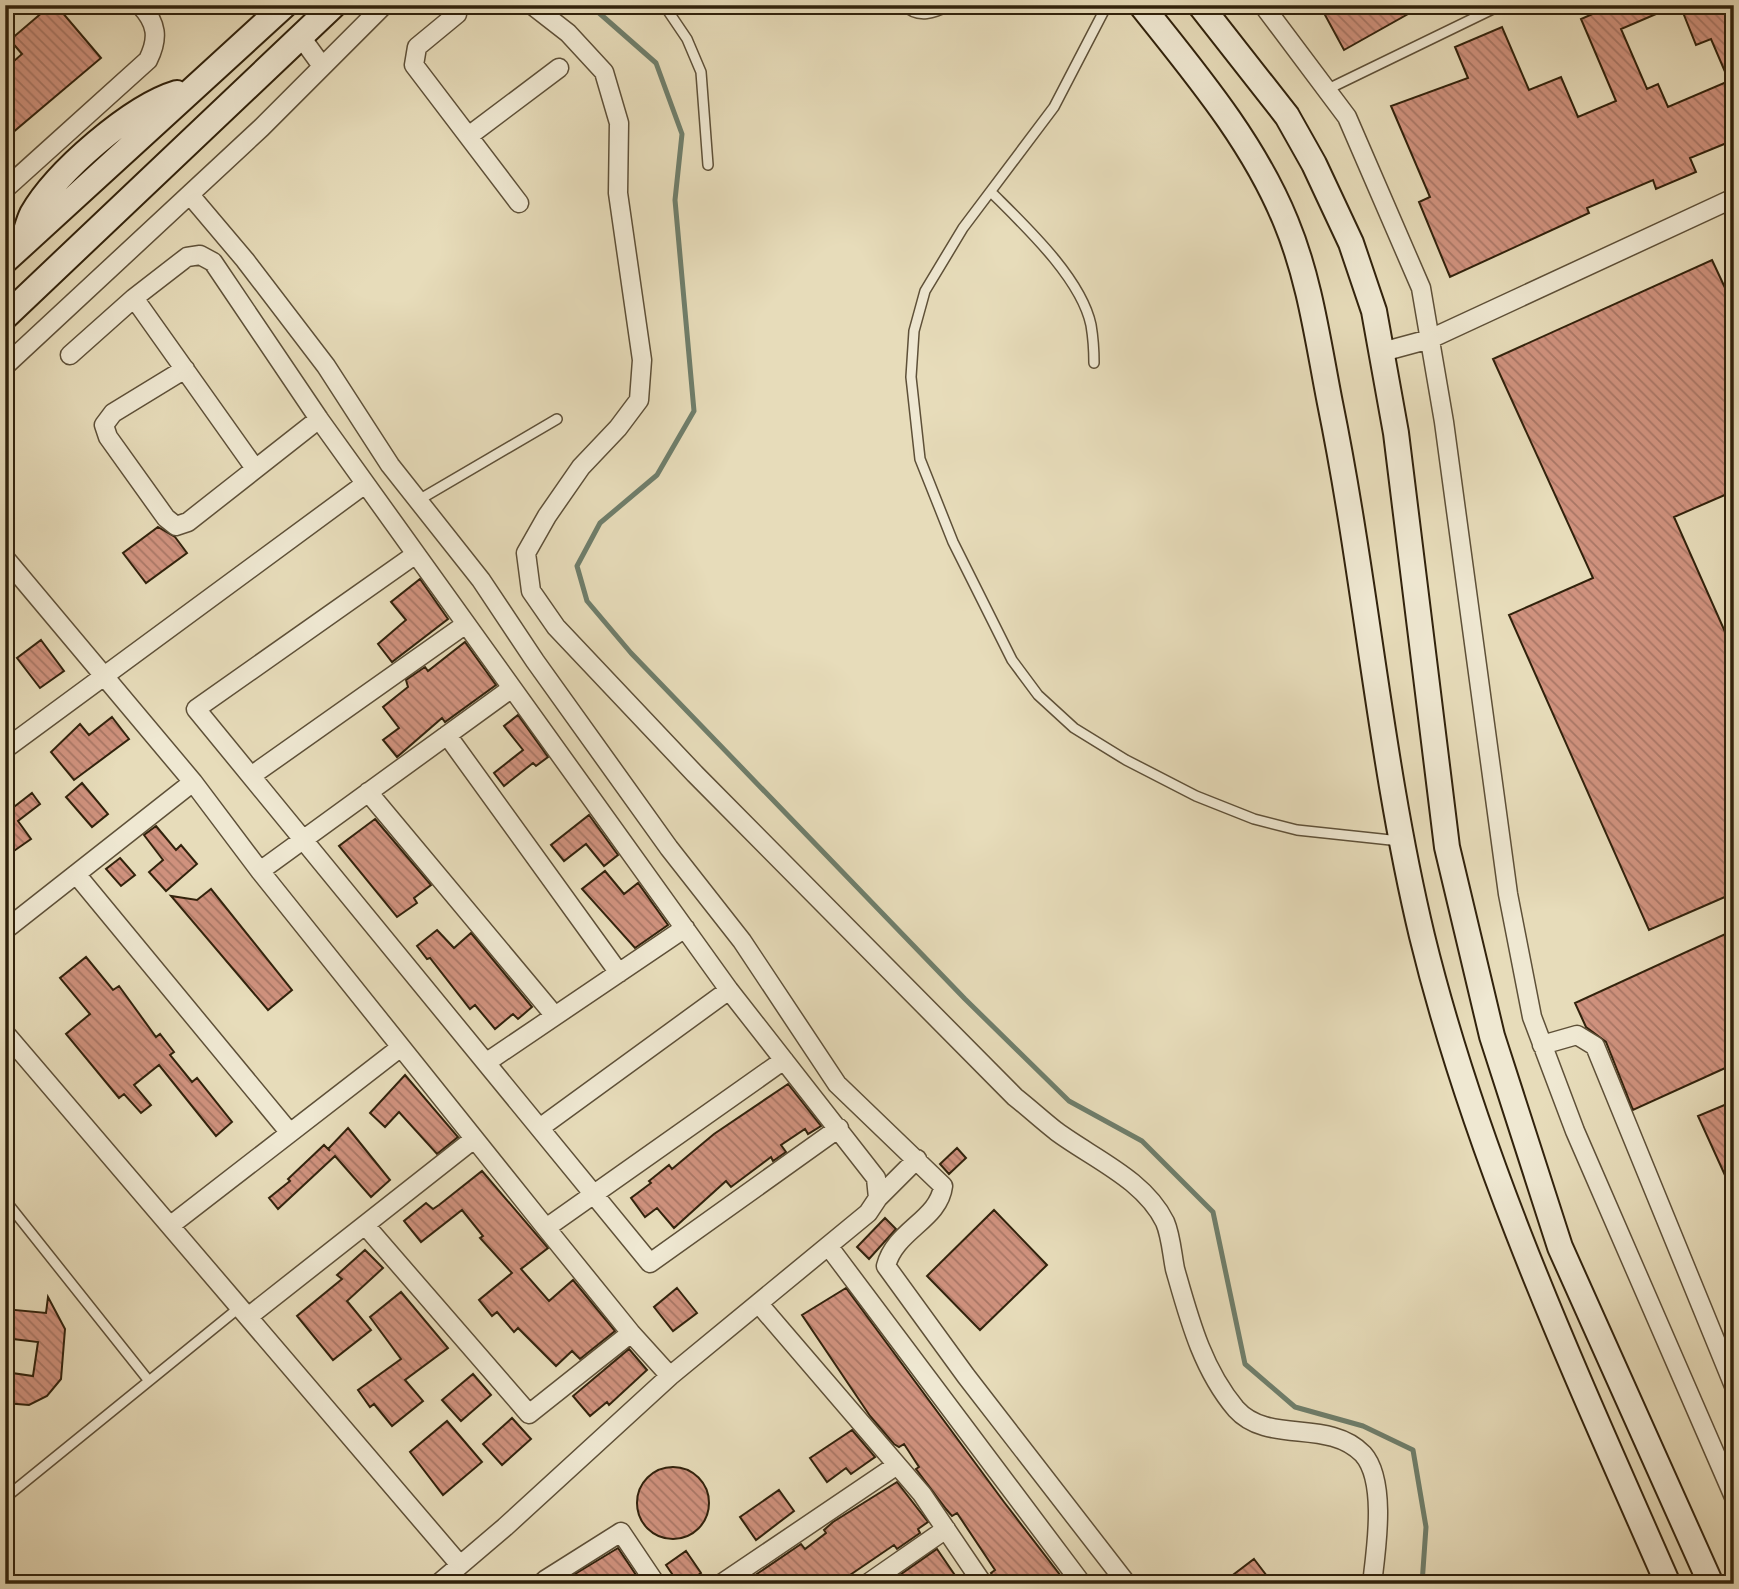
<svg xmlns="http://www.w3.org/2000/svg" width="1739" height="1589" font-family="'IM FELL Double Pica',serif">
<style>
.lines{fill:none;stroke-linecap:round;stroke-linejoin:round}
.stream{stroke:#6f7e6b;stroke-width:5}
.building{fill:url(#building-back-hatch);stroke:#31220c;stroke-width:2}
.lane-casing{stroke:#5e5038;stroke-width:12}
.street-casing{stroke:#5e5038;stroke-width:21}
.secondary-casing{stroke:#31220c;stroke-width:28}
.lane{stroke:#efe8d2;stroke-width:9}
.street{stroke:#efe8d2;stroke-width:18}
.secondary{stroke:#efe8d2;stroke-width:24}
</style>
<defs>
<pattern id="building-back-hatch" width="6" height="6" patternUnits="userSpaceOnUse" patternTransform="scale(1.75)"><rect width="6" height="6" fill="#d0927e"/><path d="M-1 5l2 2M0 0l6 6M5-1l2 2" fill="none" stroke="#a97766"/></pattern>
</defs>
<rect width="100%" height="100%" fill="#e7dcba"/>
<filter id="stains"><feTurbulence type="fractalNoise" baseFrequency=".00286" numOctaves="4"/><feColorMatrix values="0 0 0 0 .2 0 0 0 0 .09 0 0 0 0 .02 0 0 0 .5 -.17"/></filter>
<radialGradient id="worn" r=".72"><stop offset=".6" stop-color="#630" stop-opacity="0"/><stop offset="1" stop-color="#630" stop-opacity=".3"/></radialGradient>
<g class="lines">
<path class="stream" d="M590,5l66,58 26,71 -7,66 19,211 -37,64 -57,48 -23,43 10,35 44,52 334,346 104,102 73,40 71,71 32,152 50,43 68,19 50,24 13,77 -4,57"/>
</g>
<path class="building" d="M51,5h5l45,53 -96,81v-60l6,-5 -5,-6 16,-14 -12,-14z
M1344,5h80l-80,45 -19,-35z
M1613,5h64l-56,24 26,60 11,-5 10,23 61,-26 -18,-42 -15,6 -16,-40h43l11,27v108l-44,18 6,14 -40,17 -3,-9 -66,28 2,5 -139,64 -31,-75 11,-5 -39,-91 77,-28 -13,-31 47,-20 27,63 32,-13 17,40 38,-16 -35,-82z
M1712,260l22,47v184l-60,26 60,135v241l-85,37 -140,-315 84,-37 -100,-219z
M158,527l17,10 12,16 -41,30 -23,-30z
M420,579l28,40 -56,43 -14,-18 28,-24 -15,-18z
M41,640l23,31 -24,17 -23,-30z
M465,642l31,43 -51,37 -3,-4 -45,39 -14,-17 16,-12 -16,-21 25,-20 -2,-7 19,-13 3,4z
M518,715l30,42 -12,9 -3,-3 -29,23 -10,-13 29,-23 -19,-24z
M112,717l17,22 -55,41 -23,-28 29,-28 9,11z
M82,783l26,31 -16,13 -26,-30z
M32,793l8,11 -22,17 13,18 -20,14 -6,-8v-40l5,5z
M589,815l29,40 -14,11 -18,-22 -22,17 -13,-16z
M375,819l56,66 -17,13 3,5 -20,14 -58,-71z
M156,826l20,24 5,-5 16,19 -31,27 -17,-19 14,-12 -19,-25z
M120,858l15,17 -14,11 -15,-17z
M605,871l19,23 14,-11 30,42 -33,23 -53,-59z
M211,889l81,101 -24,20 -97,-114 26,4z
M437,930l17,18 17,-15 61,74 -14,12 -5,-5 -18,15 -20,-24 -5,4 -40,-51 -3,1 -10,-13z
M1734,930v134l-101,46 -27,-68 -20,-15 -11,-24z
M86,957l27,33 6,-4 37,51 4,-3 14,18 -4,3 22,27 5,-4 35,44 -16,14 -57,-71 -25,20 17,20 -10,8 -17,-19 -5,4 -53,-64 24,-20 -30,-36z
M405,1075l53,62 -21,17 -38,-42 -14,15 -15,-14z
M788,1084l33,42 -13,8 -3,-5 -24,16 5,7 -13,9 -2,-4 -40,30 -5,-6 -52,47 -17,-20 -12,9 -14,-19 20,-15 -2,-2 20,-16 3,4 42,-35z
M1734,1101v94l-36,-79z
M348,1128l42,52 -19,17 -36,-41 -57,53 -9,-11 21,-17 -2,-2 36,-34 6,6 -2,-2z
M957,1148l9,10 -17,16 -9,-10z
M482,1171l66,77 -27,21 28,32 24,-21 42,51 -35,28 -8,-8 -16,15 -38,-38 -4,4 -17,-20 -5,4 -13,-16 33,-27 -32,-35 3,-2 -21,-26 -41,32 -17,-21 22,-18 7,6 6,-4z
M994,1210l53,55 -67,65 -53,-54z
M885,1218l11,11 -27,30 -12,-12z
M365,1250l18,18 -36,33 24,29 -38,30 -36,-44 45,-37 -5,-4z
M677,1288l20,25 -24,18 -19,-24z
M846,1288l158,214 63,82h-69l-7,-11 4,-3 -38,-57 -5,3 -6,-7 -30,-40 3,-2 -15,-23 -5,3 -5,-3 -24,-28 -68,-101z
M401,1292l47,56 -43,32 18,21 -31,25 -18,-22 -4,3 -12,-17 43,-31 -31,-42z
M48,1297l17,32 -4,50 -14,17 -18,9 -24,-2v-31l28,4 5,-34 -33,-4v-29l41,4z
M629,1349l18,21 -38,35 -2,-3 -17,14 -17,-20z
M473,1374l18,21 -30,26 -19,-21z
M512,1418l19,21 -29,26 -19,-21z
M447,1421l35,41 -39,33 -33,-43z
M852,1430l23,27 -24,17 -5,-6 -19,14 -17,-24z
M637 1503a36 36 0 1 1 72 0a36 36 0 1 1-72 0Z
M897,1482l31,40 -10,7 2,4 -23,16 -3,-4 -44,30 6,9h-114l59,-40 4,5 21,-16 -2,-3 9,-8z
M779,1490l15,21 -38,29 -16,-23z
M618,1548l18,27 -14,9h-41l-6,-10z
M937,1549l24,35h-74z
M686,1551l15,22 -16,11h-6l-13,-19z
M1254,1559l19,25h-52z"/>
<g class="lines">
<defs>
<path id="lane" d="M664,5l23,34 14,33 7,93
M904,5c14,15 31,8 47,0
M1107,5l-53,102 -91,121 -38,63 -11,40 -3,46 9,82 33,83 59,118 26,35 36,33 52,32 70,36 58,23 43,11 103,11
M1326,90l175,-85
M991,192c34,34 90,86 100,133 2,12 3,25 3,38
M417,501l140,-82
M5,1200l144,181
M5,1498l235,-191"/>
<path id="street" d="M457,5v9l-40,33 -3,18 105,138
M532,5l36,28 36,39 15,51 -1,70 24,167 -3,40 -21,28 -37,39 -34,49 -21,37 5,38 25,36 139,147 320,323c14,11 27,23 41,34 36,27 88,48 109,91 6,14 7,32 10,47 14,49 27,100 61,140 32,36 92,9 127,45 24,27 13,96 9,130
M1263,5l84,112 74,171 23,134 64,472 24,123 43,114 159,366
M301,37l21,29
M470,135l89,-67
M5,189l143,-129c11,-22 9,-37 -8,-55
M190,195l55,65 81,106 64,99 91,115 54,81 134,187 73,93 95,143 106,102c-4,34 -48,44 -57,80l80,110 161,208
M134,298l120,169
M1382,352l48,-13 304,-141
M70,355l64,-57 53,-41 13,-2 13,7 106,157 410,571 147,188 2,20
M5,366l256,-238 123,-123
M185,369l-72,44 -9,12 4,12 58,81 10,8 12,-4 131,-103
M416,554l-220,155 454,554 189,-135
M5,558l188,224 67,89 286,357 85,105 39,43
M447,735l172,238
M5,749l360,-265
M251,776l215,-152
M368,792l187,224
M260,871l252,-183
M76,874l214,259
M5,930l188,-148
M5,1033l455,532
M1542,1045l35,-10 18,11 139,340
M487,1062l198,-134
M541,1127l188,-137
M171,1225l230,-178
M365,1225l164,189 102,-81
M546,1228l238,-168
M829,1247l253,337
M759,1304l163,190 61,90
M248,1317l226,-178
M438,1584l67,-57 165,-151 198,-163 10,-15 39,-39
M547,1584l-2,-4 76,-48 35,52
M721,1584l176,-119
M867,1584l79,-55"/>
<path id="secondary" d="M1141,5c54,68 112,136 145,217 24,58 32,120 44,181 36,176 50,358 92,533 55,225 153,436 246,648
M1200,5l87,111 27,48 37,79 23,68 22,122 51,414 45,189 68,211 151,337
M23,240c3,-8 5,-18 9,-26 24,-42 99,-107 145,-121
M5,261l280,-256
M5,317l329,-312"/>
</defs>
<use href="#lane" class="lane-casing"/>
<use href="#street" class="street-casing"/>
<use href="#secondary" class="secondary-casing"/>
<use href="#lane" class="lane"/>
<use href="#street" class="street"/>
<use href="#secondary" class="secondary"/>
</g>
<rect width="1739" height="1589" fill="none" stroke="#e7dcba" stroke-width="28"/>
<rect x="7" y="7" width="1725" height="1575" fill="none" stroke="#31220c" stroke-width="3.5"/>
<rect x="14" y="14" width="1711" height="1561" fill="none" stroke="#31220c" stroke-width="2"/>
<rect width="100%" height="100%" filter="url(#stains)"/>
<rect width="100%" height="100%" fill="url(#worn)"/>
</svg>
